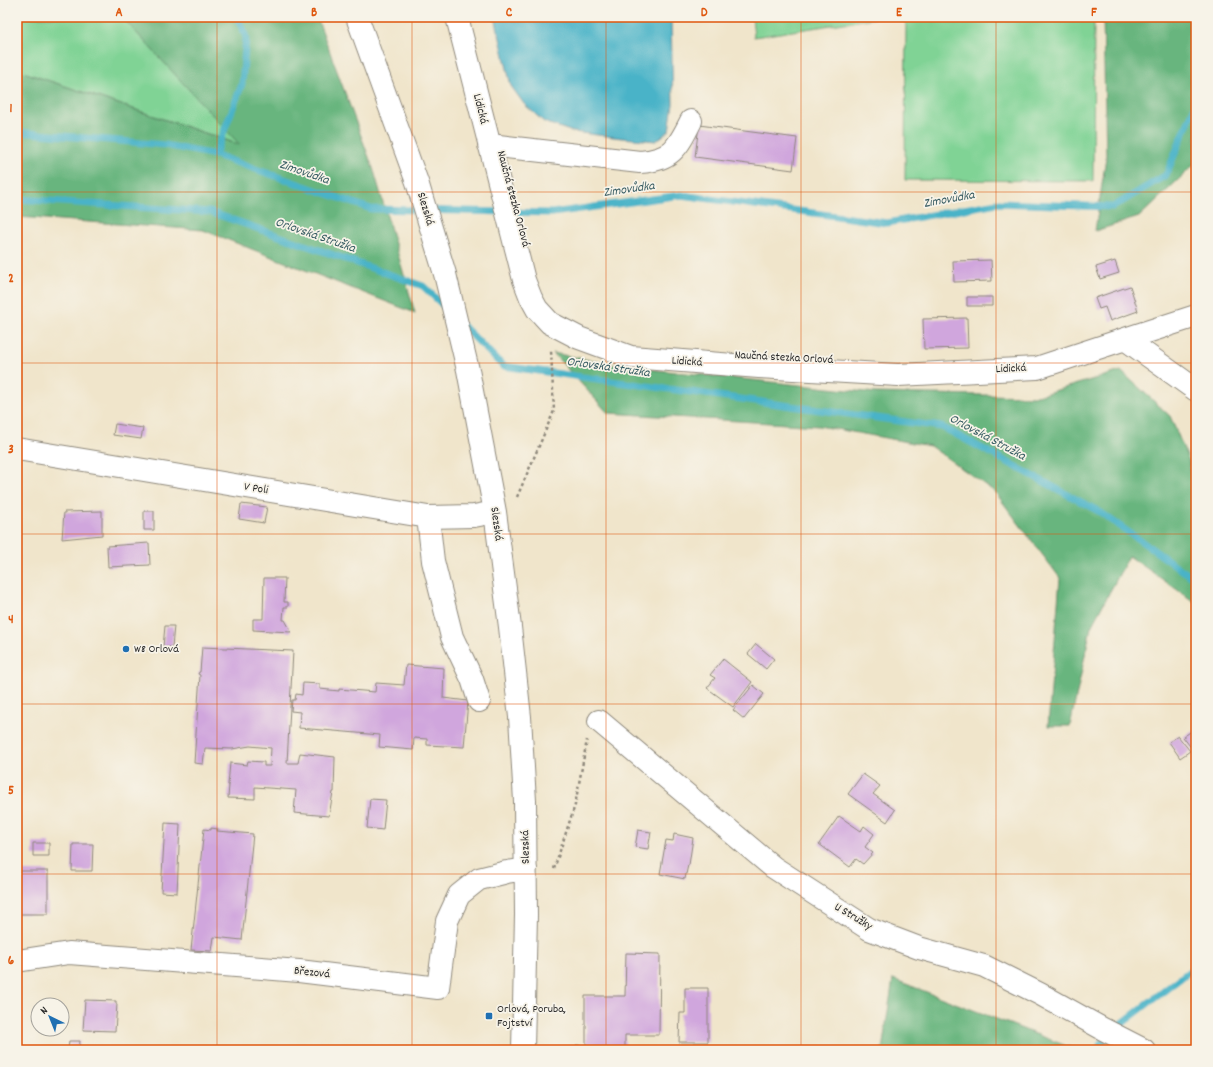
<svg xmlns="http://www.w3.org/2000/svg" width="1213" height="1067" font-family="Dekko,sans-serif">
<style>
.green{fill:#80d395;stroke:#567f60}
.forest{fill:#68b57e;stroke:#4a7054}
.water{fill:#4ab3c8;stroke:#3a6f7a}
.lines{fill:none;stroke-linecap:round;stroke-linejoin:round}
.stream{stroke:#4ab3c8;stroke-width:7}
.building{fill:#d0a6dd}
.minor-casing{stroke:#8e887b;stroke-width:24}
.path{stroke:#8e887b;stroke-width:2.5;stroke-dasharray:3 3;stroke-linecap:butt}
.minor{stroke:#fff;stroke-width:22}
.grid{fill:none;stroke:#df570e;stroke-width:1;stroke-opacity:0.55}
.poi-dot{fill:#1f6fb2;stroke:#f7f3e8;stroke-width:1.5}
.labels{text-anchor:middle;dominant-baseline:central;stroke-width:3.5;stroke-linejoin:round;paint-order:stroke}
.street-label{font-size:12px;fill:#2b2b2b;stroke:#f7f3e8}
.poi-label{font-size:12px;fill:#2b2b2b;stroke:#f7f3e8;text-anchor:start}
.water-label{font-size:13px;font-style:italic;fill:#365b62;stroke:#f7f3e8}
.neatline{fill:none;stroke:#df570e;stroke-width:1.5}
.grid-label{font-size:13px;text-anchor:middle;font-weight:bold;fill:#df570e}
</style>
<rect width="100%" height="100%" fill="#f7f3e8"/>
<filter id="ink" filterUnits="userSpaceOnUse"><feTurbulence type="fractalNoise" baseFrequency=".025" numOctaves="2"/><feDisplacementMap in="SourceGraphic" scale="8" xChannelSelector="R" yChannelSelector="G"/><feConvolveMatrix kernelMatrix="1 2 1 2 8 2 1 2 1" color-interpolation-filters="sRGB"/></filter>
<filter id="wash" filterUnits="userSpaceOnUse"><feTurbulence type="fractalNoise" baseFrequency=".012" numOctaves="4" result="noise"/><feDisplacementMap in="SourceGraphic" scale="16" xChannelSelector="R" yChannelSelector="G"/><feGaussianBlur stdDeviation="0.9" result="paint"/><feColorMatrix in="noise" values="0 0 0 0 0 0 0 0 0 0 0 0 0 0 0 0 0 1.4 0 .05"/><feComposite in="paint" operator="in"/></filter>
<g filter="url(#wash)">
<rect width="100%" height="100%" fill="#f0e5cb"/>
<path class="green" d="M17,17h105l119,128 -224,-75z
M752,17h131l-129,20z
M906,17h188l-1,164 -188,-1z"/>
<path class="forest" d="M122,17h195l57,154 41,142 -212,-83 -186,-13v-147l223,75z
M1103,17h93v146l-57,54 -44,14 11,-74z
M553,353l66,13 257,27 161,3 84,-25 49,45 19,45 7,53v89l-67,-47 -38,71 -21,99h-22l12,-148 -65,-86 -65,-46 -111,-20 -211,-13z
M893,979l184,71h-195z"/>
<path class="water" d="M495,17h176l2,87 -4,27 -13,10 -34,-3 -49,-6 -29,-10 -20,-18 -13,-18z"/>
<g class="lines">
<path class="stream" d="M17,132l148,13 50,10 156,54 181,4 129,-18 206,28 110,-20 116,4 53,-32 30,-71
M215,155l27,-71 4,-47 -9,-20
M17,199l193,13 213,74 24,23
M464,327l39,39 439,61 158,85 96,68
M1100,1050v-5l10,-12 86,-67"/>
</g>
<g id="blocks">
<path class="building" d="M699,125l98,13 -4,32 -98,-13z
M991,260l1,21 -38,1 -1,-21z
M1115,261l4,12 -19,6 -4,-12z
M1130,286l8,25 -28,10 -5,-14 -6,2 -4,-11z
M967,297h25v9h-25z
M967,318l1,30 -44,1 -1,-30z
M115,424l28,4 -2,11 -28,-4z
M241,504l26,3 -3,16 -25,-4z
M102,511v24l-40,4 2,-27z
M144,511h10v19h-10z
M149,543l1,22 -42,2 -1,-21z
M264,578h21l-1,24h4v5h-4l-1,13h2l5,9 1,3 -38,-2v-11h10z
M165,626h9l-2,21h-9z
M756,644l18,15 -8,10 -18,-15z
M202,647l91,4 -6,112h11l2,-10 35,4 -1,35h-1l-4,24 -35,-3 2,-23 -41,-3v12l-27,-1 1,-13h-1l2,-22 17,2 1,-4 16,1v4h6l1,-18 -21,-2 -18,3 -27,-1 -2,16 -9,-1 6,-88 -2,-1 1,-2h1z
M723,659l29,23 -19,25 -26,-19 8,-10 -5,-3z
M406,665l38,3 -1,30 25,3 -4,46 -37,-2v-6l-13,-1 -1,12 -34,-3 1,-12 -81,-7 1,-16 -9,-1 1,-11h3l1,-6 6,1 1,-12 17,1v5l19,2v-2l36,3 1,-9 28,2z
M753,685l11,9 -20,25 -11,-9z
M1196,728v20l-3,2 -10,-13z
M1178,736l12,15 -10,7 -11,-16z
M863,774l17,12 -7,8 22,16 -8,12 -39,-28z
M370,799l16,1 -3,30 -16,-2z
M839,816l22,15 3,-5 10,8 -9,13 8,6 -10,11 -7,-5 -6,8 -31,-23z
M165,823l15,1 -3,69 -16,-1z
M211,828l7,1 -1,2 36,3 -11,106 -28,-3 -2,14 -21,-1 13,-121 7,1z
M638,830l13,2 -3,17 -13,-2z
M674,834l19,4 -4,27h-1l-3,14 -25,-5 6,-34 7,1z
M33,843h16v13h-16z
M73,844h20l-1,27h-20z
M18,871h30v43h-31z
M626,953l34,1 -1,81h-34v13h21v2h-70v-5l10,1v-21h-1v-29h40z
M685,988h23v54h-29l1,-29h5z
M85,1000l31,1v3h1l-2,27 -32,-1z
M69,1041h11l-1,9h-11z"/>
</g>
</g>
<g filter="url(#ink)">
<use href="#blocks" fill-opacity="0" stroke="#8e887b" stroke-width="1"/>
<g class="lines">
<defs>
<path id="minor" d="M357,17l60,165 28,92 23,96 27,142 15,115 10,90 5,84 1,114 -3,135
M457,17l67,263 7,18 6,11 13,14 29,15 52,19 128,10 139,8 139,-7 88,-29 71,51
M489,145l151,17c32,-2 38,-15 51,-41
M1125,339l71,-23
M17,449l411,68 46,-1 21,-4
M428,517l5,44 19,76 20,42 7,22
M599,721l174,146 96,62 50,19 65,18 56,28 63,35 41,21
M17,961l52,-8 230,18 139,17 9,-67 12,-26 20,-16 28,-7 19,-3"/>
</defs>
<use href="#minor" class="minor-casing"/>
<path class="path" d="M517,497l37,-86 -3,-61
M554,869l21,-64 12,-65"/>
<use href="#minor" class="minor"/>
</g>
</g>
<path class="grid" d="M217,17v1033M412,17v1033M606,17v1033M801,17v1033M996,17v1033M17,192h1179M17,363h1179M17,534h1179M17,704h1179M17,874h1179"/>
<g class="poi-dot">
<circle cx="126" cy="649" r="4"/>
<rect x="485" y="1012" width="8" height="8" rx="2"/>
</g>
<g class="labels">
<g class="street-label">
<text transform="translate(480 109) rotate(76)">Lidická</text>
<text transform="translate(513 199) rotate(75)">Naučná stezka Orlová</text>
<text transform="translate(425 209) rotate(73)">Slezská</text>
<text transform="translate(784 358) rotate(3)">Naučná stezka Orlová</text>
<text transform="translate(687 362) rotate(4)">Lidická</text>
<text transform="translate(1011 369) rotate(-3)">Lidická</text>
<text transform="translate(256 489) rotate(9)">V Poli</text>
<text transform="translate(496 524) rotate(82)">Slezská</text>
<text transform="translate(526 847) rotate(-91)">Slezská</text>
<text transform="translate(853 917) rotate(31)">U Stružky</text>
<text transform="translate(312 973) rotate(6)">Březová</text>
</g>
<g class="poi-label">
<text x="134" y="649">W8 Orlová</text>
<text x="497" y="1009">Orlová, Poruba,<tspan x="497" dy="14">Fojtství</tspan></text>
</g>
<g class="water-label">
<text transform="translate(304 173) rotate(19)">Zimovůdka</text>
<text transform="translate(629 190) rotate(-8)">Zimovůdka</text>
<text transform="translate(949 200) rotate(-10)">Zimovůdka</text>
<text transform="translate(315 236) rotate(19)">Orlovská Stružka</text>
<text transform="translate(608 368) rotate(8)">Orlovská Stružka</text>
<text transform="translate(987 438) rotate(28)">Orlovská Stružka</text>
</g>
</g>
<rect width="1213" height="1067" fill="none" stroke="#f7f3e8" stroke-width="44"/>
<g transform="translate(50 1017) rotate(317)"><circle r="19" fill="#f7f3e8" stroke="#a5a39c"/>
<path d="M0-3L7 15L0 10L-7 15Z" fill="#1f6fb2"/>
<text y="-6" font-size="11" font-weight="bold" text-anchor="middle" fill="#2b2b2b">N</text>
</g>
<rect x="22" y="22" width="1169" height="1023" class="neatline"/>
<g class="grid-label">
<text x="119" y="16">A</text>
<text x="314" y="16">B</text>
<text x="509" y="16">C</text>
<text x="704" y="16">D</text>
<text x="899" y="16">E</text>
<text x="1094" y="16">F</text>
<text x="11" y="112">1</text>
<text x="11" y="282">2</text>
<text x="11" y="453">3</text>
<text x="11" y="623">4</text>
<text x="11" y="794">5</text>
<text x="11" y="964">6</text>
</g>
</svg>
